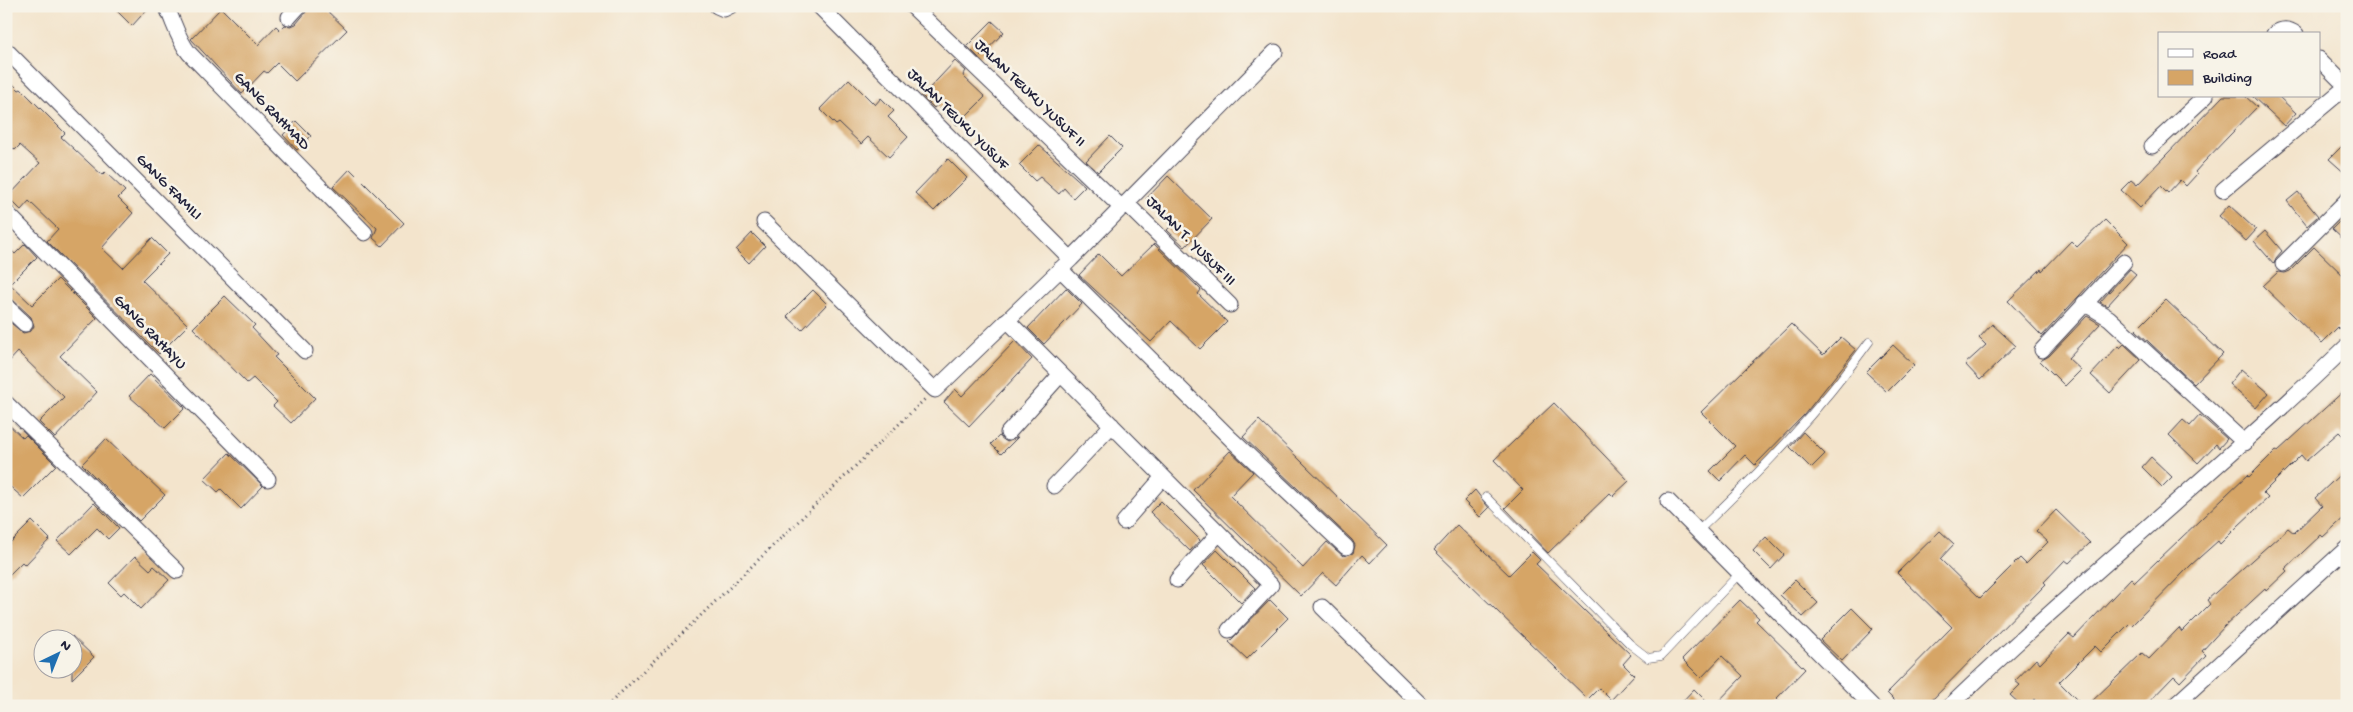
<svg xmlns="http://www.w3.org/2000/svg" width="2353" height="712" font-family="'Gochi Hand',sans-serif">
<style>
.building{fill:#d6a566}
.lines{fill:none;stroke-linecap:round;stroke-linejoin:round}
.lane-casing{stroke:#413f51;stroke-width:9}
.street-casing{stroke:#413f51;stroke-width:17}
.path{stroke:#413f51;stroke-width:3;stroke-dasharray:1 4;stroke-linecap:butt}
.lane{stroke:#fff;stroke-width:8}
.street{stroke:#fff;stroke-width:15}
.labels{text-anchor:middle;dominant-baseline:central;stroke-width:5;stroke-linejoin:round;paint-order:stroke}
.street-label{font-size:16px;fill:#22223b;stroke:#f7f3e8}
</style>
<rect width="100%" height="100%" fill="#f7f3e8"/>
<filter id="ink" filterUnits="userSpaceOnUse"><feTurbulence type="fractalNoise" baseFrequency=".02" numOctaves="2"/><feDisplacementMap in="SourceGraphic" scale="10" xChannelSelector="R" yChannelSelector="G"/><feConvolveMatrix kernelMatrix="1 2 1 2 8 2 1 2 1" color-interpolation-filters="sRGB"/></filter>
<filter id="wash" filterUnits="userSpaceOnUse"><feTurbulence type="fractalNoise" baseFrequency=".0096" numOctaves="4" result="noise"/><feDisplacementMap in="SourceGraphic" scale="20" xChannelSelector="R" yChannelSelector="G"/><feGaussianBlur stdDeviation="1.12" result="paint"/><feColorMatrix in="noise" values="0 0 0 0 0 0 0 0 0 0 0 0 0 0 0 0 0 1.4 0 .05"/><feComposite in="paint" operator="in"/></filter>
<g filter="url(#wash)">
<rect width="100%" height="100%" fill="#f3e4cc"/>
<g id="blocks">
<path class="building" d="M112,6h38l-18,20z
M308,6h14l25,24 -52,51 -18,-18 -10,10 -3,-2 -22,23 -51,-55 30,-31 37,37 18,-19 4,4 5,-5 6,1 5,-2 10,-12z
M992,21l12,11 -25,26 -12,-12z
M955,61l11,10 -3,4 1,2 21,20 -28,28 -20,-20 -3,3 -12,-12z
M6,77l13,13 2,-1 44,44 -4,4 41,38 3,-3 20,19 -7,7 15,15 -31,35 21,20 29,-30 16,16 -26,26 46,45 -29,29 -112,-113 11,-12 -29,-28 -8,9 -13,-13 32,-34 -20,-18 -5,5 -9,-8z
M849,79l26,26 6,-7 13,13 -6,6 20,20 -19,20 -21,-20 -7,7 -22,-21 -3,2 -16,-16z
M2223,96h22l12,11 -54,56 -8,9 2,2 -11,12 -6,-6 -12,13 -7,-7 -21,22 -19,-18 10,-10 6,5z
M2252,96h26l18,17 -12,13z
M296,121l15,15 -14,14 -14,-15z
M1110,136l12,12 -24,24 -12,-11z
M2347,141v34l-18,-16z
M1039,145l46,41 -12,12 -9,-10 -5,6 -19,-17 -5,4 -16,-16z
M948,159l19,19 -33,33 -19,-18z
M350,169l54,54 -22,23 -9,-8 4,-10 -44,-41z
M1168,176l44,43 -27,28 -18,-17 5,-5 -26,-26z
M2298,192l20,24 -11,10 -20,-25z
M2229,205l27,25 -10,11 -27,-25z
M2347,214v29l-15,-14z
M2105,220l23,23 -86,93 -34,-35 33,-32 1,2 29,-30 6,6z
M2265,231l17,20 -6,7 -2,6 -20,-23z
M752,233l13,13 -16,17 -13,-13z
M25,244l12,13 -27,27 22,21 26,-26 39,39 -37,38 37,36 -42,46 -16,-16 25,-25 -46,-45 -12,13v-46l17,14 8,-2 3,-5 -3,-9 -19,-18 -6,-2v-51l9,8z
M1154,244l47,46 -3,4 29,28 -27,27 -29,-28 -20,21 -72,-67 20,-21 22,22z
M2314,247l33,32v43l-8,7 -1,-2 -16,16 -59,-57 15,-14 7,1 5,-2z
M2130,269l6,5 -29,32 -7,-4z
M1066,288l16,16 -38,40 -16,-16z
M813,290l14,14 -25,26 -15,-14z
M225,296l30,29 -3,3 25,27 -3,2 41,41 -24,25 -18,-17 4,-4 -24,-24 -6,5 -54,-55z
M2166,300l57,54 -29,30 -58,-54z
M2087,316l13,8 -32,34 13,12 -16,16 -25,-25 9,-5z
M1791,324l32,31 18,-18 15,13 -52,65 -49,50 -10,-10 -25,26 -10,-10 25,-25 -34,-34z
M1992,324l24,22 -36,34 -15,-16 21,-19 -7,-7z
M1015,341l17,18 -63,67 -25,-24 11,-13 7,7z
M2124,344l17,16 -31,33 -19,-18 27,-29 2,2z
M1893,345l21,20 -27,27 -21,-20z
M2241,369l28,24 -13,15 -27,-24z
M150,374l35,34 -20,20 -36,-32z
M2347,388v52l-8,-8 -33,29 -5,-6 -38,38 5,5 -30,28 -18,18 -2,-3 -27,24 -59,60 -2,-2 -29,29 -6,-6 -36,36 24,24h-42l-7,-7 -6,7h-6l-12,-11 10,-10 -5,-4 21,-22 4,5 29,-30 5,4 57,-60 4,4 112,-107 2,2 27,-27 2,1z
M1554,403l75,78 -16,15 -3,-3 -62,60 -43,-45 18,-18 -29,-30z
M2200,415l27,24 -8,9 -3,-4 -18,19 -29,-28 14,-15 7,6z
M1259,420l128,125 -17,18 -8,-8 -26,30 -13,-12 -22,23 -108,-106 37,-39 23,21 -23,24 73,72 24,-26 16,14 10,-3 2,-8 -3,-5 -109,-103z
M6,422l17,16 3,-3 30,30 -33,33 -17,-15z
M1803,432l22,22 -14,14 -21,-21z
M999,436l8,6 11,-5 -17,17 -10,-10z
M106,439l59,56 -26,26 -57,-57z
M229,453l34,33 -22,23 -20,-20 -3,3 -14,-13z
M2151,457l21,20 -10,10 -20,-20z
M2347,468v47l-24,22 -2,-2 -36,34 2,2 -21,20 -1,-2 -41,38 -22,24 4,4 -26,27 -6,-6 -29,30h-58l55,-53 7,6 30,-31 3,4 28,-28 -3,-4 81,-72 6,5 28,-27 -7,-8z
M1475,490l14,18 -9,9 -16,-16z
M1161,501l39,39 -10,11 -40,-39z
M94,503l25,25 -11,11 -11,-11 -26,26 -14,-13z
M2056,510l34,33 -21,20 -4,-3 -21,22 2,2 -120,122h-26l-13,-13 65,-66 -55,-54 43,-42 14,13 -14,15 40,39 40,-40 6,6 22,-22 -12,-11z
M32,521l18,18 -25,26 -3,-3 -16,16v-31z
M1457,525l52,50 23,-23 8,8 -4,4 95,91 -8,9 11,11 -23,25 -12,-12 -11,11 -154,-149z
M1766,537l18,18 -13,14 -18,-18z
M1217,550l38,38 -14,15 -38,-38z
M135,556l15,14 4,-4 15,14 -28,29 -17,-17 -3,3 -12,-12z
M1795,580l23,23 -15,14 -23,-22z
M1270,600l18,18 -41,41 -18,-17z
M1740,600l19,18 -3,3 49,48 -28,29 8,8h-71l29,-30 -21,-20 -21,22 -19,-19z
M1852,608l21,21 -31,32 -22,-21z
M72,636l22,21 -22,22z
M1694,689l17,17h-33z"/>
</g>
</g>
<g filter="url(#ink)">
<use href="#blocks" fill-opacity="0" stroke="#413f51" stroke-width="1"/>
<g class="lines">
<defs>
<path id="lane" d="M1486,497l144,147 18,14 13,-2 78,-82
M1697,532c64,-61 120,-118 172,-190"/>
<path id="street" d="M166,6c8,16 12,34 23,47l176,180
M717,6l7,3 6,-3
M819,6l252,253
M912,6l210,202
M289,17l10,-11
M2274,34c8,-6 14,-6 22,0
M6,50l299,301
M2319,59l28,28
M2152,146l54,-50
M2223,190l123,-103
M1126,203l104,102
M6,212l262,267
M764,222l171,168 136,-131 204,-207
M2283,264l64,-64
M1060,269l171,170 115,108
M2084,303l25,15 136,125
M6,306l19,18
M1007,320l264,265 -42,45
M2042,350l82,-88
M6,403l171,168
M1008,433l53,-59
M1054,486l58,-61
M1668,501l204,205
M1124,522l39,-45
M1177,580l42,-47
M1322,607l100,99
M1950,706c128,-124 268,-235 397,-360
M2174,706l173,-158"/>
</defs>
<use href="#lane" class="lane-casing"/>
<use href="#street" class="street-casing"/>
<path class="path" d="M607,706l318,-307"/>
<use href="#lane" class="lane"/>
<use href="#street" class="street"/>
</g>
</g>
<g class="labels">
<g class="street-label">
<text transform="translate(1029 94) rotate(44)">JALAN TEUKU YUSUF II</text>
<text transform="translate(271 112) rotate(46)">GANG RAHMAD</text>
<text transform="translate(957 120) rotate(45)">JALAN TEUKU YUSUF</text>
<text transform="translate(168 188) rotate(45)">GANG FAMILI</text>
<text transform="translate(1190 242) rotate(45)">JALAN T. YUSUF III</text>
<text transform="translate(149 333) rotate(46)">GANG RAHAYU</text>
</g>
</g>
<rect width="2353" height="712" fill="none" stroke="#f7f3e8" stroke-width="25"/>
<rect x="2158" y="32" width="162" height="65" fill="#f7f3e8" stroke="#a29fa3"/>
<rect x="2168" y="49" width="25" height="8" fill="#ffffff" stroke="#a29fa3"/>
<text x="2203" y="58" font-size="15" fill="#22223b">Road</text>
<rect x="2168" y="70" width="25" height="15" fill="#d6a566" stroke="#a29fa3"/>
<text x="2203" y="82" font-size="15" fill="#22223b">Building</text>
<g transform="translate(58 654) rotate(43)"><circle r="24" fill="#f7f3e8" stroke="#a29fa3"/>
<path d="M0-4L9 19L0 12L-9 19Z" fill="#1f6fb2"/>
<text y="-8" font-size="14" font-weight="bold" text-anchor="middle" fill="#22223b">N</text>
</g>
</svg>
